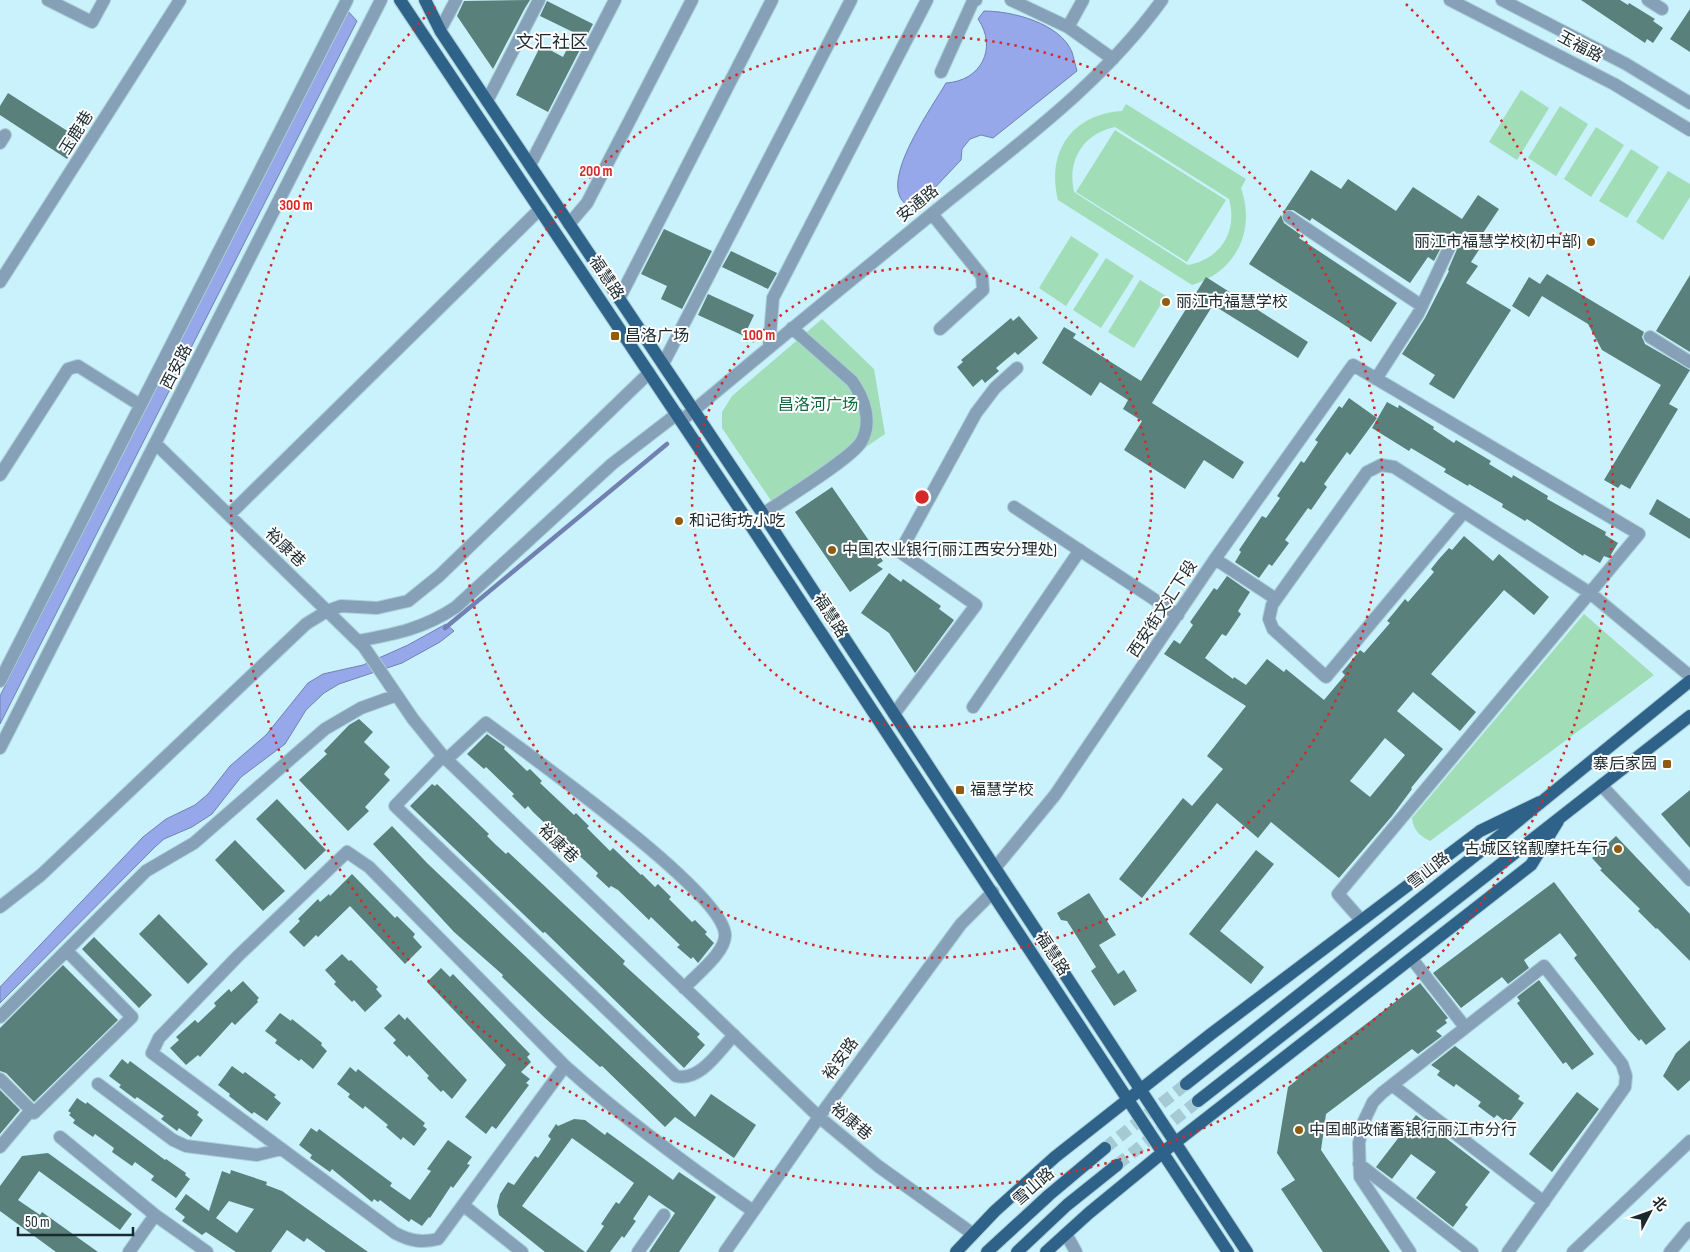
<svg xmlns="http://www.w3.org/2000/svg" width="1690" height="1252" font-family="'Sofia Sans Condensed','Noto Sans SC',sans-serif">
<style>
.green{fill:#a1ddb7;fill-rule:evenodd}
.water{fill:#96a7ea;stroke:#7182b2}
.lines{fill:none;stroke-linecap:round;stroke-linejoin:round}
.stream{stroke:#7182b2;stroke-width:4.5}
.building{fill:#59807a;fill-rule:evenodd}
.major-tunnel{stroke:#a6cad3;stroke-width:12;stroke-dasharray:12 6;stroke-linecap:butt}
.minor-casing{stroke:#aaced7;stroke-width:14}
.major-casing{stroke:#aaced7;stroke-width:14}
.minor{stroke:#86a0b7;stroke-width:12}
.major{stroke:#2f6289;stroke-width:12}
.ring{fill:none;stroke:#d62828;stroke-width:2.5;stroke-dasharray:2.5 5}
.poi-dot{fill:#915c11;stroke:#fff;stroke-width:2}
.labels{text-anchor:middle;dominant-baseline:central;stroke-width:4;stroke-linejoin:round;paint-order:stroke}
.street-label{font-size:16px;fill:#1a2a2e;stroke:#fff}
.poi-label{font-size:16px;fill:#1a2a2e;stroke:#fff;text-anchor:start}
.park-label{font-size:16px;fill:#12673e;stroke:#fff}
.neighbourhood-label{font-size:18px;fill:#1a2a2e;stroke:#fff}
.centre{fill:#d62828;stroke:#fff;stroke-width:2.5}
.ring-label{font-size:15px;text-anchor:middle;font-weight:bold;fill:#d62828;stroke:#fff;stroke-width:4;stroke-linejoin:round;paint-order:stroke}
</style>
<rect width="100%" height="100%" fill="#c9f2fc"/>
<path class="green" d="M1521,90l28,18 -32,52 -28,-18z
M1126,104l120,75 -5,9c15,43 -5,84 -49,97l-134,-85c-12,-48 14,-86 64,-89zM1115,127l114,72c9,32 -8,60 -41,66l-114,-73c-7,-32 9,-58 41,-65z
M1560,106l28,18 -32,52 -28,-18z
M1596,127l28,18 -33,52 -27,-18z
M1115,130l111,70 -39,62 -111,-70z
M1631,149l28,18 -32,51 -28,-17z
M1668,171l22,13v13l-27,43 -27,-18z
M1071,236l28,18 -33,52 -27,-18z
M1106,258l28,18 -33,52 -28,-18z
M1140,280l26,16 -32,52 -26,-16z
M822,319l52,50 11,65 -109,74 -54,-80v-16l10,-16z
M1584,614l70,61 -224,166c-11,-5 -17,-12 -18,-23z"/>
<path class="water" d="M347,10l10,11 -357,703v-28z
M984,11c28,0 76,12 88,41 2,6 3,13 5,19l-84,67 -12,-3 -11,4 -8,10 -1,11 -48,51c-4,-4 -11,-9 -13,-14 -13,-27 32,-90 46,-114 35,-2 52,-35 32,-64z
M446,624l8,7 -14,11 -38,21 -63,21 -15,9 -18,17 -21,34 -44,33 -29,37 -20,13 -28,12 -9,8 -155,156v-16l143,-150 23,-18 29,-14 13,-11 22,-28 36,-31 42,-52 15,-9 40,-9 45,-20z"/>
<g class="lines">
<path class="stream" d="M445,628l222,-184"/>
</g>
<path class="building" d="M530,0l-5,8 -32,61 -36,-53 7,-15z
M1581,0h39l8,5 1,-2 26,16 -2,2 10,7 -10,15 -6,-4 -2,4z
M547,1l46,23 -45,88 -32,-17 25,-50 22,12 12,-24 -35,-17z
M1690,9v43l-20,-13z
M8,93l72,46 -13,20 -67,-44v-9z
M1311,170l30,19 7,-10 48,32 17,-24 49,32 16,-24 21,14 -16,24 5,3 -17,26 7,4 -12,17 45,27 -57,89 -25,-15 6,-9 -33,-21 23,-36 24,-47 -1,-1 10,-23v-7l-4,-4 -8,2 -12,23 -6,-4 -18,26 -98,-65 -2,3 -17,-11 -9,1z
M1281,215l3,8 17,12 -2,3 98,65 -26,39 -122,-78z
M664,229l48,22 -30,58 -21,-10 6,-13 -26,-12z
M731,251l46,22 -9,16 -46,-22z
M1547,274l97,58 -2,5 3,7 45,26 -21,34 9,5 -48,80 -9,-5 -3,4 -14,-8 57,-95 -59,-35 -14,-26 -46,-28 -13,21 -17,-11 17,-29 11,7z
M1690,275v77l-34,-21z
M1206,277l102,65 -10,16 -85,-53 -61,98 92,59 -11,17 -29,-19 -19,29 -61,-39 18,-29 -19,-12 5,-9 -28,-18 -9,14 -49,-33 22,-36 12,7 -3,4 68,43z
M708,294l46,21 -10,21 -46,-21z
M1019,316l19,22 -20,17 -3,-3 -19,16 3,3 -14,12 -3,-4 -9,8 -16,-20 6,-5 -2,-2 50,-42 2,3z
M1349,398l28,20 -27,37 -3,-3 -23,32 3,3 -16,23 -3,-2 -23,32 4,3 -17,23 -3,-2 -10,14 -24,-16 6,-10 -2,-2 23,-34 4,2 14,-20 -3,-2 24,-35 3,2 14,-21 -3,-2 24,-34 3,2z
M1387,402l11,6 1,-3 35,22 -1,2 21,14 2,-3 35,21 -2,3 23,14 1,-3 35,21 -1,3 59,33 -1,3 13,8 -9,15 -5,-2 -4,7 -16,-9 -1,2 -56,-37 -2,2 -23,-14 1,-3 -34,-20 -1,2 -24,-14 2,-3 -35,-21 -2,3 -37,-23z
M832,487l51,74 -6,4 6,4 -33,23 -55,-80z
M1657,499l33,20v20l-41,-25z
M1464,536l29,25 6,-7 50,43 -15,18 -30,-25 -73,84 45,38 -16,19 -47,-39 -16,19 46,38 -32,39 1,1 -20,27 -53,62 -68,-56 -13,16 -41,-35 -75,95 -23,-19 64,-81 9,8 31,-37 -16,-13 39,-50 -82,-52 10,-14 6,4 13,-19 -3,-3 24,-34 3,2 10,-14 23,16 -12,19 3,3 -15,22 -4,-2 -17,24 28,21 1,-2 12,8 21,-26 17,13 2,-3 38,31 21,-25 -3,-3 10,-12 8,-10 4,3 26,-30 -3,-2 10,-12 8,-10 3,3 26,-30 -3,-3 8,-10 10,-11 3,2zM1385,738l20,17 -35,42 -20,-16z
M889,573l12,9 2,-3 38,27 -2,3 15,11 -39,53 -26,-40 -28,-20z
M359,719l14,13 -9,10 26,25 -6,7 6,6 -25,27 4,4 -21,20 -49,-51 28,-26 -3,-3 25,-26z
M487,734l18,13 -1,2 23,22 3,-2 12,12 -2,2 34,32 2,-2 13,13 -2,2 23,23 3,-3 28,27 1,-1 13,13 3,-3 13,13 -2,2 23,23 3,-2 12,12 -2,2 9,9 -16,20 -5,-6 -2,2 -14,-12 3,-2 -29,-28 -2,3 -31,-30 -7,-4 -2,2 -13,-12 2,-3 -29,-27 -2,3 -16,-16 2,-2 -20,-19 -5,-6 -3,3 -13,-13 2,-2 -28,-27 -2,2 -17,-15z
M432,784l3,2 2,-2 52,50 -2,2 8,8 11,10 2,-2 117,109 -2,3 77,70 -3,3 8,8 -21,23 -139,-136 -2,1 -133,-127z
M1690,790v58l-29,-34z
M277,799l49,51 -21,20 -49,-51z
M392,826l35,37 268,254 16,-23 45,31 -22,33 -59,-41 -10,10 -63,-61 -2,1 -55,-49 -43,-41 1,-2 -49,-43 -81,-88z
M1616,836l74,78v47l-33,-33 -1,1 -18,-18 2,-2 -40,-39 2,-1 -10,-11z
M235,840l50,51 -22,20 -48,-51z
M1256,850l18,14 -54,67 44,36 -13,17 -62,-50z
M352,874l43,44 2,-2 18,18 -2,3 9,10 -17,17 -55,-58 -32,31 -2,-2 -12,12 -15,-15 11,-11 -2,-2 20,-20 2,3 9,-8 1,2z
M1554,882l112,147 -20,16 -5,-6 -2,2 -9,-10 -56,-73 3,-3 -17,-22 -36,27 5,8 -21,16 -6,-7 -41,31 -28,-35z
M1089,893l27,42 -17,10 19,29 6,-4 13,21 -23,15 -23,-35 5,-4 -29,-46 -6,-1 -4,-7z
M159,914l49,50 -20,20 -49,-50z
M94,937l58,58 -13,13 -57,-59z
M342,954l7,7 2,-1 27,27 -2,2 6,7 -17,16 -11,-12 -2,2 -18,-18 2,-2 -11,-12z
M63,965l55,55 -84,82 -28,-29 -6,-2v-43z
M441,968l9,9 3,-3 77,80 -3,3 4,5 -10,10 9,7 -4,4 3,2 -33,44 -4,-3 -6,8 -21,-17 41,-52 -79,-83z
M1539,980l55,74 -22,16 -6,-8 -3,2 -46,-61 3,-2 -3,-4z
M243,981l16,17 -2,2 1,2 -23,23 -3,-3 -32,35 -2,-2 -12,10 -16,-17 9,-8 -3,-3 19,-17 3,3 18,-17 -2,-3 15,-14 2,3z
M1420,983l28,35 -3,2 2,3 -11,8 6,5 -24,18 -6,-5 -86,65 -5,36 69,102h-67l-42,-63 14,-9 -18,-27 11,-66 10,-8 -2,-2z
M280,1013l11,8 1,-2 30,24 -1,2 6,6 -14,18 -12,-10 -2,2 -24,-18 2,-3 -12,-9z
M399,1014l6,6 2,-3 60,63 -15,19 -9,-9 -2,2 -14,-14 2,-2 -20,-21 -2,2 -14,-14 3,-3 -12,-12z
M1690,1040v40l-12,11 -15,-15 13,-23z
M1455,1046l65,50 -2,3 6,4 -16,21 -11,-9 -3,3 -16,-12 3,-4 -25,-18 -2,3 -17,-12 3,-4 -9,-6z
M122,1059l6,5 2,-3 69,51 -2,3 6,5 -12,17 -12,-9 -2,3 -16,-12 3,-3 -27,-19 -2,2 -16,-12 2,-2 -12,-9z
M232,1066l11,8 2,-2 31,23 -2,2 7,6 -14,18 -13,-9 -2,2 -23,-18 1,-2 -12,-9z
M350,1067l6,5 2,-3 67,54 -2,3 4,3 -13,17 -11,-9 -2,3 -15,-13 2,-2 -23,-19 -2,3 -15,-12 2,-3 -13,-10z
M0,1090l20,20 -20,24z
M1577,1092l22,17 -47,63 -23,-18z
M77,1098l9,6 1,-2 78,58 1,-1 20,14 -1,2 5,4 -14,19 -25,-18 3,-4 -19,-14 -3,4 -20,-14 2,-4 -19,-14 -2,3 -20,-14 2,-3 -6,-5 2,-2 -3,-2z
M1416,1115l74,57 -25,33 3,2 -15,20 -37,-29 20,-26 -25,-18 -19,25 -16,-12z
M574,1119l11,1 20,15 2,-3 66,48 6,-8 37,25 -37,55h-30l26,-39 -26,-18 -16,24 3,2 -12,17 -2,-2 -12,16h-24l18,-26 -3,-2 15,-22 3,2 15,-21 -62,-45 -50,68 63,46h-40l-46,-37 -2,-9 3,-12 8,-12 6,3 21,-29 3,2 13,-19 -3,-3 8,-12 2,2z
M311,1128l6,4 2,-3 73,54 -2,3 20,14 21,-29 -4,-2 21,-29 24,17 -5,7 3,1 -17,23 -2,-2 -21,32 -1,-1 -7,9 -11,-7 -2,3 -29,-22 -2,2 -4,-3 -2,3 -40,-33 -2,3 -20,-14 2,-3 -13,-10z
M48,1153l84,61 -12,16 -81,-59 -21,29 22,15 2,-3 56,40h-42l-56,-41v-25l22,-30z
M231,1170l36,12 -1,3 16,6 86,61h-42l-19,-14 -3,4 -17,-12 -16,22h-35l-30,-20 -4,3 -20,-14 3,-4 -10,-8 11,-15 23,17 13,-40 8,3zM229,1201l25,8 -17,24 -21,-15z"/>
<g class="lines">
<path class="major-tunnel" d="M1105,1148l81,-64
M1117,1165l81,-64"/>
<defs>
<path id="minor" d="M48,0l44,22 12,-22
M1011,0l57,27 45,32
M1450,0l164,84 76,46
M1502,0l124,64 64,39
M1648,0l14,9
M1068,27l15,-27
M440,30l16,-30
M941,72l32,-71 3,-1
M487,101l52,-101
M0,143l5,-8
M530,165l85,-165
M932,214l50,62 1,14 -43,39
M1289,217l133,89
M569,224l18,-21 105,-203
M0,282l180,-282
M619,299l153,-299
M1650,337l40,25
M769,348l4,-50 154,-298
M663,364l188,-364
M1376,379l42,-65 33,-70
M681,421c87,-73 175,-145 263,-217 78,-63 159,-122 218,-204
M156,444l208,203 49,72 30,37 376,361 59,49 95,68
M0,475l68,-106 10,-3 62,39
M1014,507l164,108
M1464,512l-138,165 -53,-48 -4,-10 3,-14 95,-133 14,-7 13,2 196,126 100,83
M763,514c20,-14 89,-56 98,-72 12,-20 3,-44 -9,-61l-60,-53
M229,515l311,-306
M1215,559l61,40
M358,641c37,-7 65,-12 98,-34l156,-143 65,-50
M0,681l347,-681
M973,707l107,-157
M894,714l82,-109 -76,-53 76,-139 19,-25 22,-20
M0,748l381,-748
M443,756l-48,50 281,270c24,6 43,-25 58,-41
M446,760l40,-37c40,30 239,170 239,212 1,17 -29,40 -41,53
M1602,786l88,94
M995,868l60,-73 160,-236 138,-194 286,169 -301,360 23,26
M0,907l41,-32 265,-251 21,-13 14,-5 36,2 31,-7 31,-25 210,-203
M1412,959l53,68
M0,1017l146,-146 48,-28 131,-114 36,-21 36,-13
M565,1066l-127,173c-16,4 -28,2 -43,-6l-243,-180 7,-15 79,-82 109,-104 22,15 196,199c59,53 123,100 188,145
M0,1079l34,34 98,-96 -65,-66
M98,1084l75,56 13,6 71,9 25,-6
M1392,1085l152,117
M60,1137l95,78 52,37
M0,1147l31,-37
M1359,1164l113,88
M463,1205l59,47
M1066,1234l10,18
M129,1252l26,-37
M638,1252l26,-37
M725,1252l94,-135 142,-193 32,-32
M1410,1252l-50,-75 -1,-34 4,-20 10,-21 9,-9 162,-127 78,98 4,12 -1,11 -117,165
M1573,1252l117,-111
M1670,1252l20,-24"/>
<path id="major" d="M400,0l349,523 479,729
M425,0l16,32 322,482 484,738
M1186,1084l305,-241 199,-162
M1198,1101l492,-385
M956,1252l39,-41 60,-54 156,-123 269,-203 60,-29
M987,1252l62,-57 56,-47
M1017,1252l50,-47 50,-40
M1046,1252l43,-39 78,-64 364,-284 27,-44"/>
</defs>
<use href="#minor" class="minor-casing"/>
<use href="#major" class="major-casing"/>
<use href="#minor" class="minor"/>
<use href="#major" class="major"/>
</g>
<g class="ring">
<circle cx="922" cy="497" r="230"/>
<circle cx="922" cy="497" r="461"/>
<path d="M1406 4A691 691 0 1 1 438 4"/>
</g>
<g class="poi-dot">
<circle cx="1591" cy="242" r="5"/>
<circle cx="1166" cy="302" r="5"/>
<rect x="610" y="331" width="10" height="10" rx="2.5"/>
<circle cx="679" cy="521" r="5"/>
<circle cx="832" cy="550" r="5"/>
<rect x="1662" y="759" width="10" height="10" rx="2.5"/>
<rect x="955" y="785" width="10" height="10" rx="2.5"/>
<circle cx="1618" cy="849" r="5"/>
<circle cx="1299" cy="1130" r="5"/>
</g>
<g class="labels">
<g class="street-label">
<text transform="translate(1580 47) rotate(28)">玉福路</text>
<text transform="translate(77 133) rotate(-58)">玉鹿巷</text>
<text transform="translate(918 204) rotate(-39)">安通路</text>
<text transform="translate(606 278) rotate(56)">福慧路</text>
<text transform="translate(177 367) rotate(-63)">西安路</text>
<text transform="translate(285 548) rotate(44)">裕康巷</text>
<text transform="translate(1163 609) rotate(-57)">西安街文汇下段</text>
<text transform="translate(830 616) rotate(57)">福慧路</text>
<text transform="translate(558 844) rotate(44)">裕康巷</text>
<text transform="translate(1429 871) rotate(-38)">雪山路</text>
<text transform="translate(1052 954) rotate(57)">福慧路</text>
<text transform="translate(841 1059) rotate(-54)">裕安路</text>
<text transform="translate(851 1122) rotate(40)">裕康巷</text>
<text transform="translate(1034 1187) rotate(-41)">雪山路</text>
</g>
<g class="poi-label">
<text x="1581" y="242" text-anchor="end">丽江市福慧学校(初中部)</text>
<text x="1176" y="302">丽江市福慧学校</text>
<text x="625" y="336">昌洛广场</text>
<text x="689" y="521">和记街坊小吃</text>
<text x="842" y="550">中国农业银行(丽江西安分理处)</text>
<text x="1657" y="764" text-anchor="end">寨后家园</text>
<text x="970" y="790">福慧学校</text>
<text x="1608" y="849" text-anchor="end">古城区铭靓摩托车行</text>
<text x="1309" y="1130">中国邮政储蓄银行丽江市分行</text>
</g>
<g class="park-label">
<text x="818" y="405">昌洛河广场</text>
</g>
<g class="neighbourhood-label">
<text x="552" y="42">文汇社区</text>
</g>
</g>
<circle cx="922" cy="497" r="8" class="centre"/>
<g class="ring-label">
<text x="596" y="176">200 m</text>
<text x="296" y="210">300 m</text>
<text x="759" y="340">100 m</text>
</g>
<g transform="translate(1650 1212) rotate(49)" stroke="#ffffff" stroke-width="4" paint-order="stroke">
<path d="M0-4L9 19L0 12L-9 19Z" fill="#1a2a2e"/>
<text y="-8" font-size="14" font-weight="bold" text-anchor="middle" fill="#1a2a2e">北</text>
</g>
<path d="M18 1227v8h115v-8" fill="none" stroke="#1a2a2e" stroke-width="2.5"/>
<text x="25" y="1227" font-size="15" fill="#1a2a2e" stroke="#ffffff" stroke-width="4" paint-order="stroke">50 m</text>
</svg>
